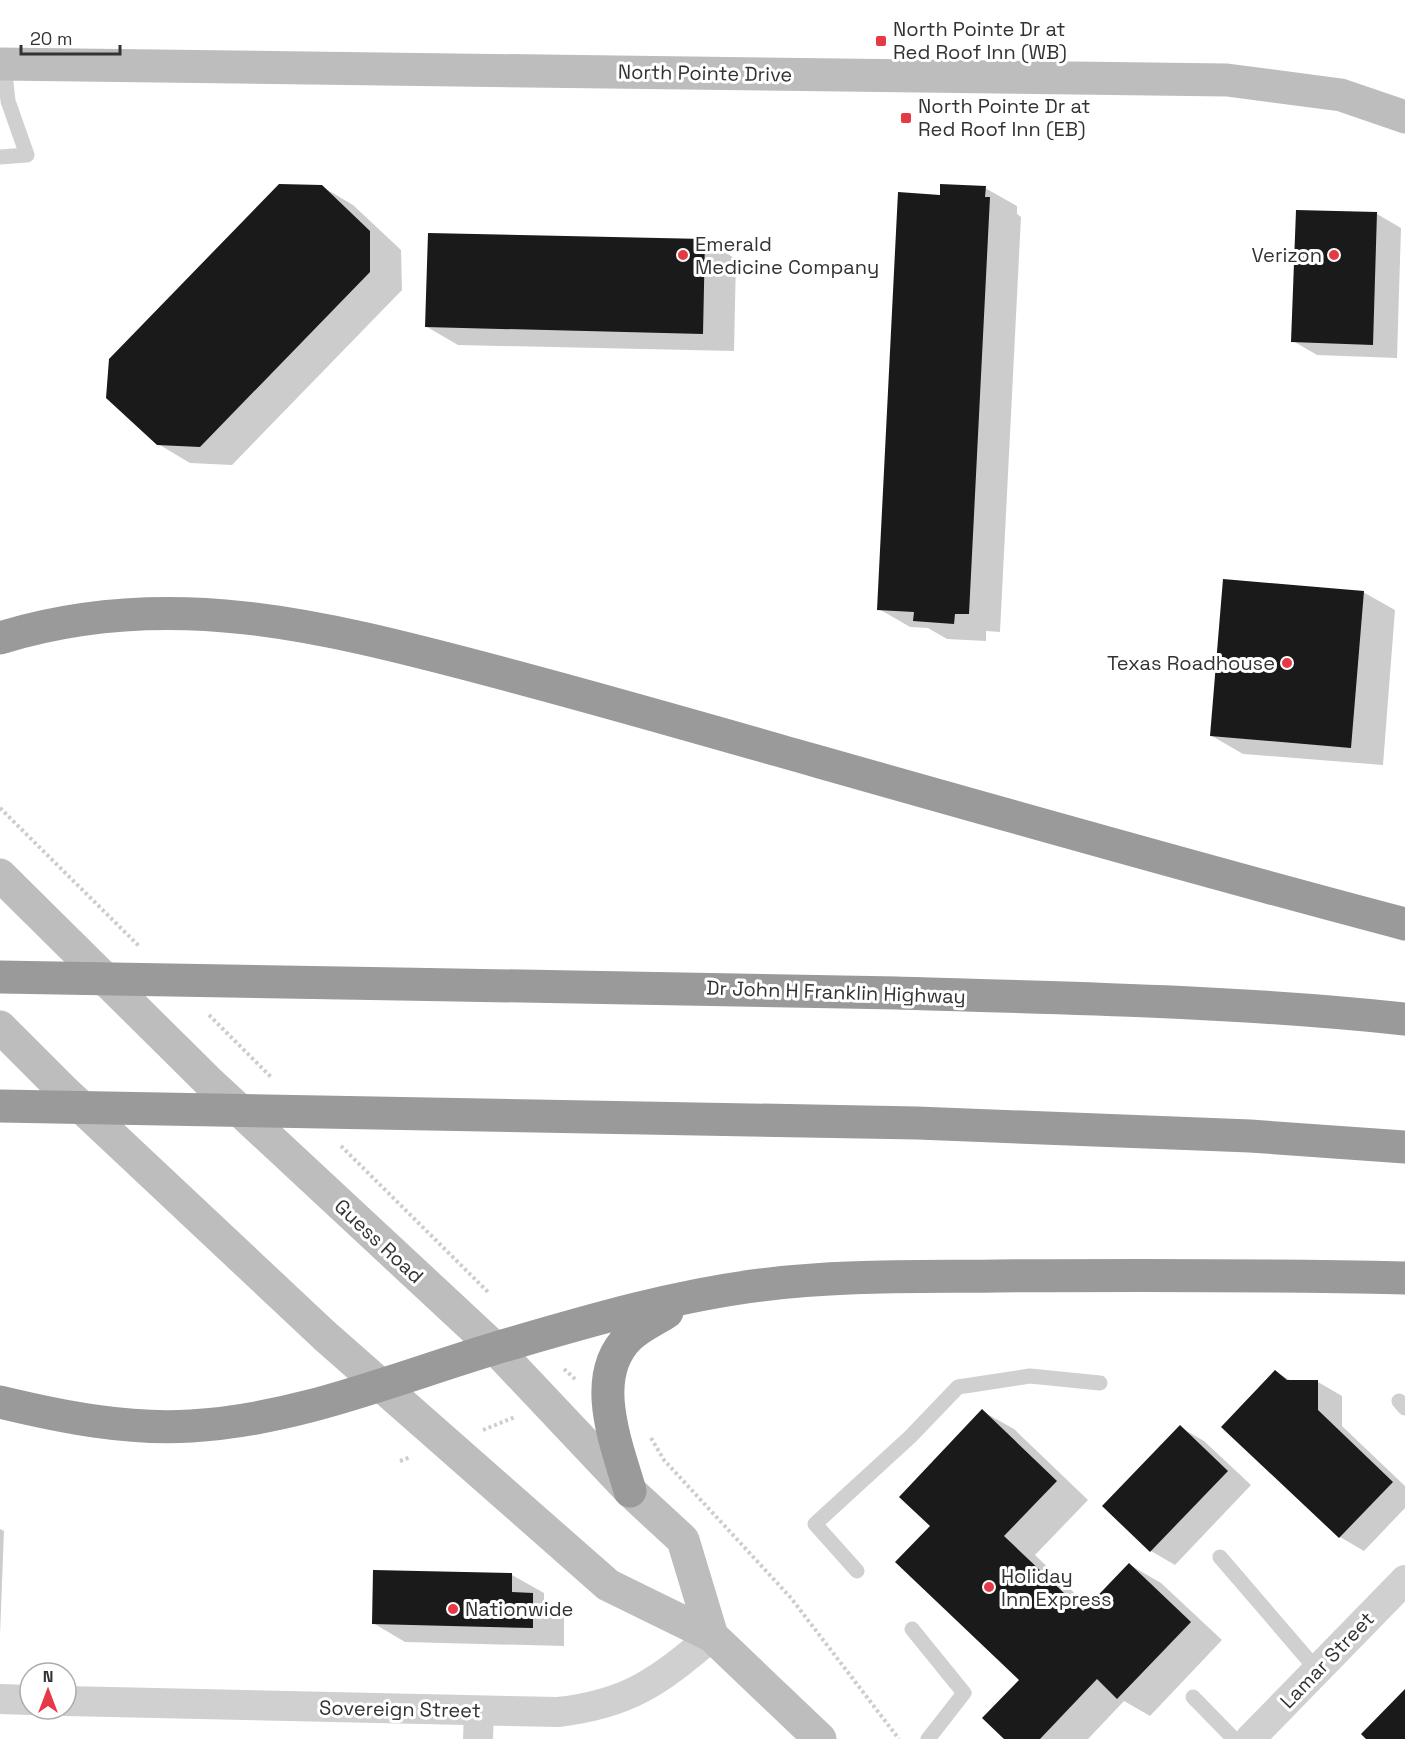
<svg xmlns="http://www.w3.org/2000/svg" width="1405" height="1739" font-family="'Space Grotesk',sans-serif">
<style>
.shadow{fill:#0003}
.building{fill:#1a1a1a}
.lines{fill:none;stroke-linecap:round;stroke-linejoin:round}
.path{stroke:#cdcdcd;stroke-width:4;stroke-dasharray:3 3;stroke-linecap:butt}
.lane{stroke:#d0d0d0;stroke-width:15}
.street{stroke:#d0d0d0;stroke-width:30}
.secondary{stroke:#bdbdbd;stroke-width:33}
.highway{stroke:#9a9a9a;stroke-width:33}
.poi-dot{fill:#e63946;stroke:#fff;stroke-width:2}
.labels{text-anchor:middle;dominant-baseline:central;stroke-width:6;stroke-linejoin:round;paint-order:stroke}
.poi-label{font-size:20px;fill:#333;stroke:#fff;text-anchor:start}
.street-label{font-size:20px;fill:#333;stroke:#fff}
</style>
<rect width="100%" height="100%" fill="#fff"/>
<path class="shadow" d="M321,186l32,19 48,45 1,40 -170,175 -42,-2 -32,-19z
M985,188l32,18v8l4,3 -21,415 -14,-1v10l-39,-2 -19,-11 -18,-1 -31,-18z
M1377,214l24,14 -4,130 -80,-3 -24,-14z
M704,240l32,19 -2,92 -276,-6 -31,-18z
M1363,592l32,18 -12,155 -140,-11 -31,-18z
M1276,1372l17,10h25l24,14v30l63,60v22l-41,43 -24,-14z
M982,1411l32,18 74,71 -53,55 54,52 41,-42 31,18 61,57 -72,76 -26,-15 -36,38h-82l15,-59 -89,-154z
M1180,1427l24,14 47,44 -76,80 -24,-14 -47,-45z
M0,1529l4,2 -4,104z
M512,1575l32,18v8l20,12v33l-159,-4 -32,-19z"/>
<path class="building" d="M279,184l43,1 48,46v41l-170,175 -43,-2 -51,-47 3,-39z
M940,184l46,2 -1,11h5l-21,417h-14l-1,10 -41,-3 1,-9 -37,-2 21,-418 42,3z
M1296,210l81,2 -4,133 -82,-3z
M428,233l277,6 -2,95 -278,-7z
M1223,579l141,12 -13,157 -141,-12z
M1275,1370l12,10h31v30l75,72 -54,56 -118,-111z
M982,1409l75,72 -53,55 79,75 46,-48 62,59 -74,77 -20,-20 -57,60h-36l-22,-21 37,-38 -124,-118 35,-36 -31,-29z
M1180,1425l48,46 -78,81 -48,-46z
M373,1570l139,3v19l21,1v35l-161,-4z
M1405,1689v50h-39l-5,-5z"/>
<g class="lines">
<path class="path" d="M0,808l140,139
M209,1015l63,63
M341,1146l148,147
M564,1369l12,11
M483,1430l32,-13
M651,1438l13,22 127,138 108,141
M400,1461l11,-4"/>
<path class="lane" d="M0,157l27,-2 -19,-54 -4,-37
M1399,1401l6,7
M1220,1557l97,113
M857,1571l-42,-47 95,-87 48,-50 72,-11 70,7
M912,1629l52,64 -36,46
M1193,1697l41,42"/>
<path class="street" d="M0,1699l30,1
M66,1701l492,11c71,-8 101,-31 154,-76
M478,1739l1,-28
M1250,1739l155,-159"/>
<path class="secondary" d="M0,64l1227,16 114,15 64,22
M0,875l208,206 287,267 135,143 53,49 29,96
M0,1027l62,62 263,247 283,249 104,51 108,103"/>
<path class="highway" d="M0,638c168,-52 322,-12 486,31 99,26 197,54 295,82 208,59 415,118 624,173
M0,977c299,7 598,8 897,16 169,5 339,8 508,26
M0,1106l917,17 333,13 155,11
M0,1402c62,15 128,28 191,24 106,-6 205,-48 305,-78 86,-25 175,-52 265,-63 78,-10 157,-8 236,-9 136,-1 272,-1 408,2
M630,1491c-13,-46 -42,-114 -1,-154 10,-10 26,-17 38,-25"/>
</g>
<g class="poi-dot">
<rect x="875" y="35" width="12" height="12" rx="3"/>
<rect x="900" y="112" width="12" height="12" rx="3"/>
<circle cx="683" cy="255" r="6"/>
<circle cx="1334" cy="255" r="6"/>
<circle cx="1287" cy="663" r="6"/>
<circle cx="989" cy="1587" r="6"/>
<circle cx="453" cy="1609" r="6"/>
</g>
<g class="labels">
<g class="poi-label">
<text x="893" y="29">North Pointe Dr at<tspan x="893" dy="23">Red Roof Inn (WB)</tspan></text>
<text x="918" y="106">North Pointe Dr at<tspan x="918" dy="23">Red Roof Inn (EB)</tspan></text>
<text x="695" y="244">Emerald<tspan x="695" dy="23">Medicine Company</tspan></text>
<text x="1322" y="255" text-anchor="end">Verizon</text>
<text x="1275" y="663" text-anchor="end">Texas Roadhouse</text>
<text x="1001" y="1576">Holiday<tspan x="1001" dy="23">Inn Express</tspan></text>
<text x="465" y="1609">Nationwide</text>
</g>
<g class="street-label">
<text transform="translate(705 73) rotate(1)">North Pointe Drive</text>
<text transform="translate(836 992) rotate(2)">Dr John H Franklin Highway</text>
<text transform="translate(379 1241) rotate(43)">Guess Road</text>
<text transform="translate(1327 1660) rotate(-46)">Lamar Street</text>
<text transform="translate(400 1709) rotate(1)">Sovereign Street</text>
</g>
</g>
<g transform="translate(48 1691)"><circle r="28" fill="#ffffff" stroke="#adadad" stroke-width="1.5"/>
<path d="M0-4.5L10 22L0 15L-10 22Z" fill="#e63946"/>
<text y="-9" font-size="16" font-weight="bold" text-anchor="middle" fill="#333333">N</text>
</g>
<path d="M21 45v9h99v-9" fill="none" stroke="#333333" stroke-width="3"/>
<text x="30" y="45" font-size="18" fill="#333333" stroke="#ffffff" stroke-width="4.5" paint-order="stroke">20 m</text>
</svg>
